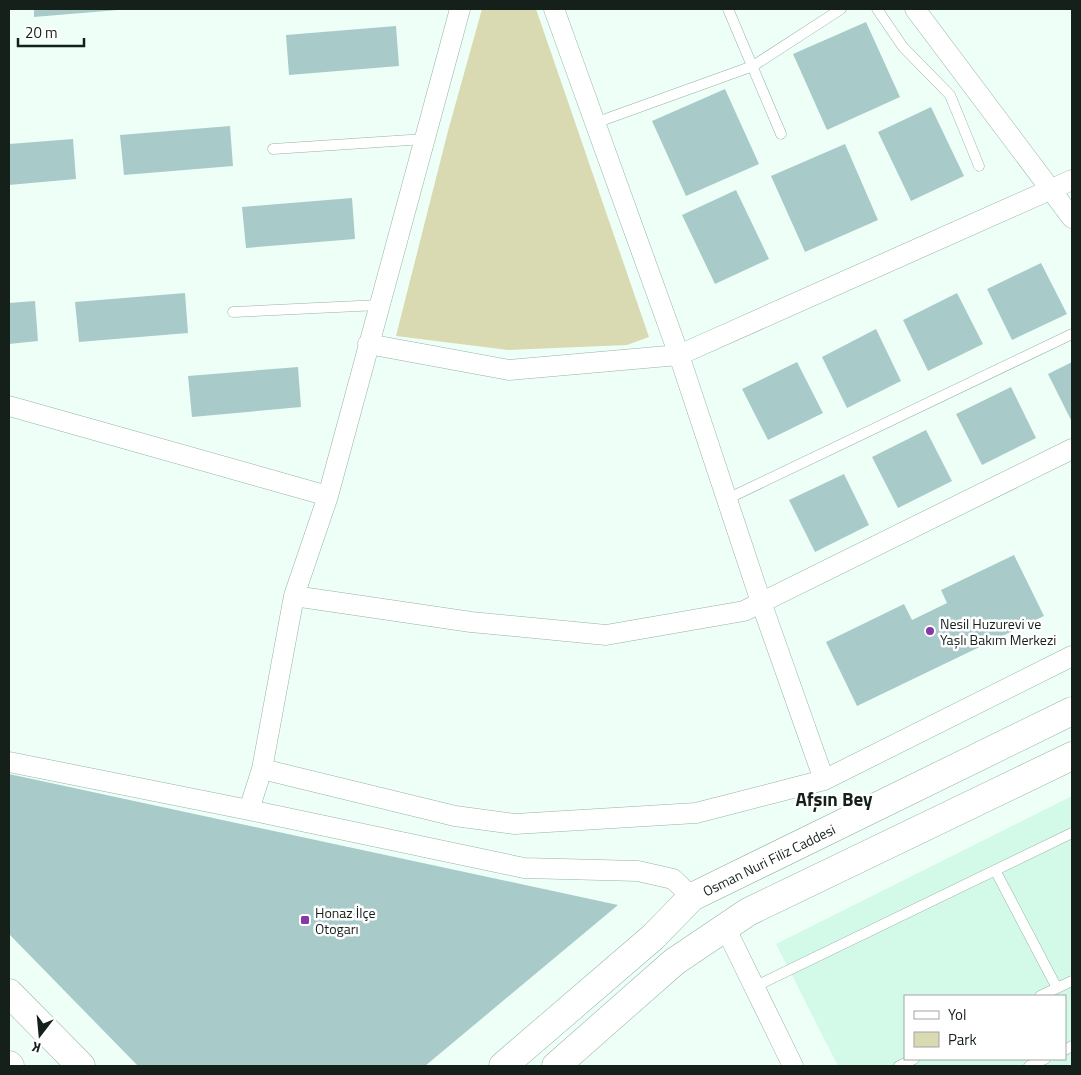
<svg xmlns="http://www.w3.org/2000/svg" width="1081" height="1075" font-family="'Titillium Web',sans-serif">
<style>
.built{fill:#d3fae9;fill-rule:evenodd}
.green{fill:#d9dab1}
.building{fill:#a8cbca}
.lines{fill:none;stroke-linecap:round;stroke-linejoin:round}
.lane-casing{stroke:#96b3a6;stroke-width:11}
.street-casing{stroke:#96b3a6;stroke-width:21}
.secondary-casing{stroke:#96b3a6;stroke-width:29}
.lane{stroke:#fff;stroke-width:10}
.street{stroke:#fff;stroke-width:20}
.secondary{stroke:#fff;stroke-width:28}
.poi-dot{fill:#8439ab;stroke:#fff;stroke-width:2}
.labels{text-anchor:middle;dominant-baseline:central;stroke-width:5;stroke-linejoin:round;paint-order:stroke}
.poi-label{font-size:14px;fill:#15201b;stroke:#fff;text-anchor:start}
.street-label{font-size:14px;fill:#15201b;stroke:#fff}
.district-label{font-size:19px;font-weight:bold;fill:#15201b;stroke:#fff}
</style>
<rect width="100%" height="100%" fill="#edfff7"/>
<path class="built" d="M1072,796v270h-234l-62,-122zM905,996h160v63h-160z"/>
<path class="green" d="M482,9h54l113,328 -22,8 -119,5 -112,-14 52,-205z"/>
<path class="building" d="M34,9h84v1l-84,7z
M866,22l34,75 -73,33 -34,-76z
M396,26l3,40 -110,9 -3,-40z
M725,89l34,75 -73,32 -34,-75z
M931,107l33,69 -53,25 -33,-69z
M230,126l3,40 -109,9 -4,-40z
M73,139l3,40 -67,6v-41z
M845,144l33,76 -73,32 -34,-76z
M736,190l33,69 -54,25 -33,-69z
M352,198l3,41 -109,9 -4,-41z
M1041,263l26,51 -55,26 -25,-51z
M185,293l3,40 -109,9 -4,-40z
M957,293l26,51 -55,27 -25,-51z
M35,301l3,40 -29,3v-41z
M876,329l25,52 -54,27 -25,-51z
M797,362l26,51 -55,27 -26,-51z
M1072,362v60l-24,-48z
M298,367l3,40 -109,10 -4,-41z
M1011,387l25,51 -54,27 -26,-51z
M926,430l26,51 -54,27 -26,-51z
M844,474l25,51 -54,27 -26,-52z
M1014,555l30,61 -187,90 -31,-64 78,-38 8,16 35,-17 -6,-13z
M9,774l609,131 -193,161h-287l-129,-132z"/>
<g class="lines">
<defs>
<path id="lane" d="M728,9l53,125
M877,9l26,38 47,48 29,71
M595,123l158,-57 88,-57
M273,149l152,-10
M233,312l146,-7
M727,499l345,-165
M995,870l62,118
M754,987l318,-154
M1040,996l32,-15
M1065,1050l7,-4
M899,1066l15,-7
M1029,1066l16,-7"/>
<path id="street" d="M554,9l125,346 82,247 63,178
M915,9l157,209
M368,344l141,26 170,-15 393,-175
M9,406l319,90
M294,596l177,26 135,13 138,-24 328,-162
M9,762l240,48 275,58 114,3 35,8 19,18
M262,769l193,47 60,8 181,-11 128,-33 248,-124
M249,810l13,-41 32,-173 34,-100 132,-487
M725,927l68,139"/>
<g id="secondary">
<path d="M9,993l72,73"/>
<path d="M9,1065l1,1"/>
<path id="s1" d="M503,1066l150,-129 39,-40 380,-186"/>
<path d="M556,1066l118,-104 74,-50 324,-156"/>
</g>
</defs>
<use href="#lane" class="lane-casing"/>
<use href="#street" class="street-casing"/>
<use href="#secondary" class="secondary-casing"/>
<use href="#lane" class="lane"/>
<use href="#street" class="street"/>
<use href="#secondary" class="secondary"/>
</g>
<g class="poi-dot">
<circle cx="930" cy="631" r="5"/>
<rect x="300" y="915" width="10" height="10" rx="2.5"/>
</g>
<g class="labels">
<g class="poi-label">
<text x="940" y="623">Nesil Huzurevi ve<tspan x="940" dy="16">Yaşlı Bakım Merkezi</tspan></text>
<text x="315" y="912">Honaz İlçe<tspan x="315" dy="16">Otogarı</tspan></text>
</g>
<g class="street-label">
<text stroke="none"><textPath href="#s1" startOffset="339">Osman Nuri Filiz Caddesi</textPath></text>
</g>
<g class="district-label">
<text x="834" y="798">Afşın Bey</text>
</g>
</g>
<rect width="1081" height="1075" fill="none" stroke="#15201b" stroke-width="20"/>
<rect x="904" y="995" width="162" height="65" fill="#ffffff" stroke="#a1a6a4"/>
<rect x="914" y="1011" width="25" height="8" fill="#ffffff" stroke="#a1a6a4"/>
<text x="948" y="1020" font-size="15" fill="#15201b">Yol</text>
<rect x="914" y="1032" width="25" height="15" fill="#d9dab1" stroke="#a1a6a4"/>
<text x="948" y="1045" font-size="15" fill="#15201b">Park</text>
<g transform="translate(40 1035) rotate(196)" stroke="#ffffff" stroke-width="4" paint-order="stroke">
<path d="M0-4L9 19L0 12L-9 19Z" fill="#15201b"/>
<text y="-8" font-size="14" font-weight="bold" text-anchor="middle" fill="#15201b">K</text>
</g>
<path d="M18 38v8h66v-8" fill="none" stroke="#15201b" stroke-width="2.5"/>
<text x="25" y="38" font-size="15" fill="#15201b" stroke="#ffffff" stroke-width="4" paint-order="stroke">20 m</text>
</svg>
